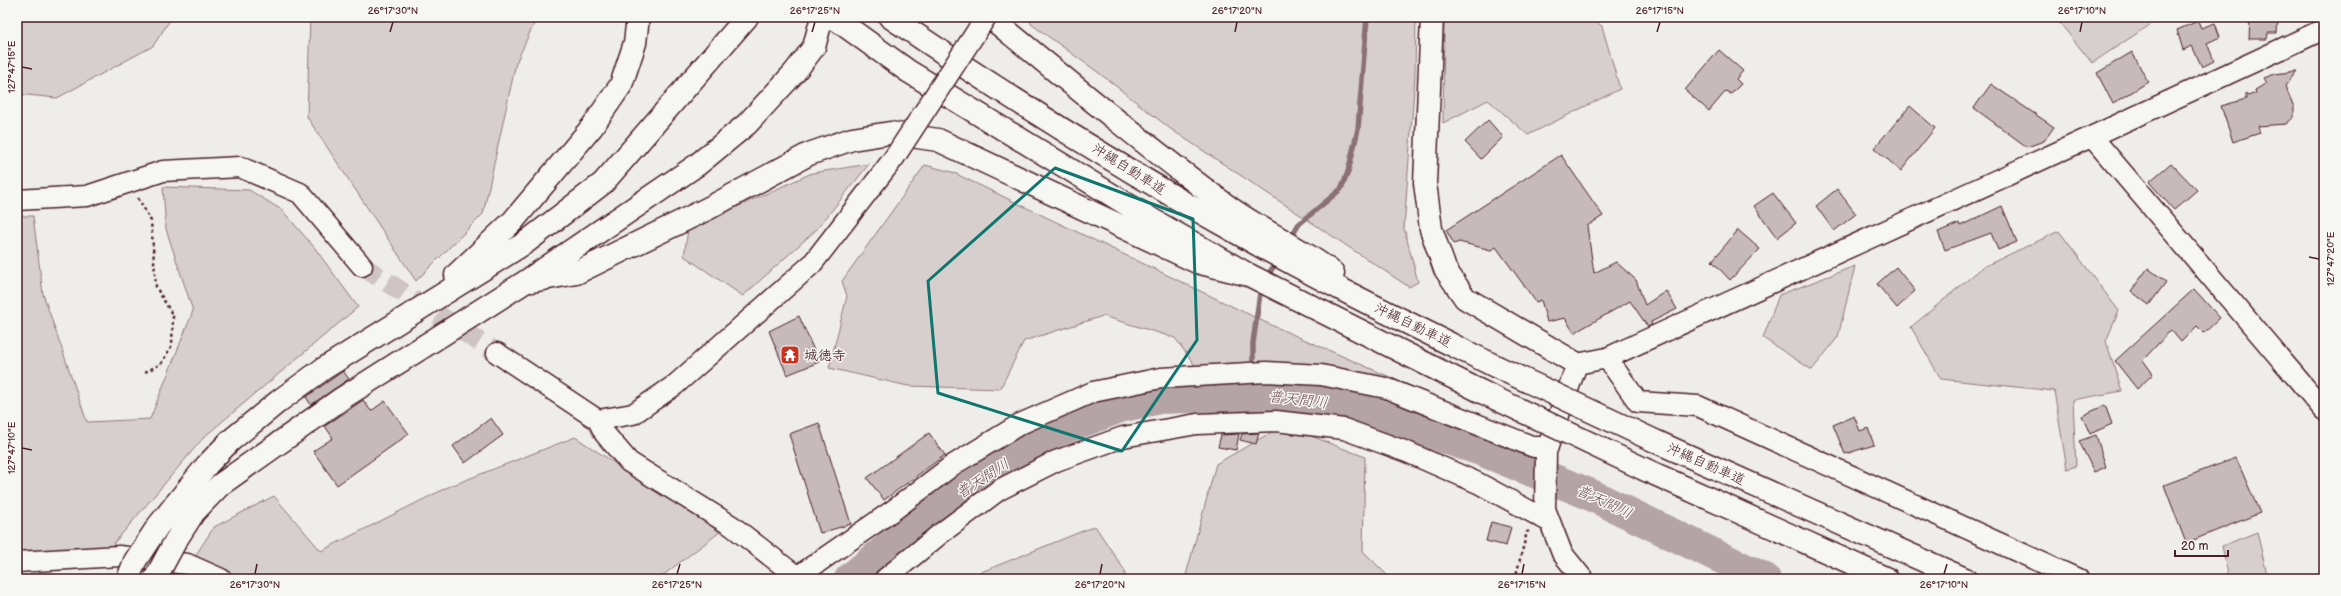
<svg xmlns="http://www.w3.org/2000/svg" width="2341" height="596" font-family="'Balsamiq Sans','Klee One',sans-serif">
<style>
.green{fill:#d7cfce;stroke:#90777c}
.lines{fill:none;stroke-linecap:round;stroke-linejoin:round}
.stream{stroke:#8a6f74;stroke-width:5.5}
.river{stroke:#b4a4a5;stroke-width:32}
.building{fill:#c6babb;stroke:#4a1f2b}
.street-tunnel{stroke:#cec4c4;stroke-width:20;stroke-dasharray:20 10;stroke-linecap:butt}
.street-casing{stroke:#4a1f2b;stroke-width:23}
.secondary-casing{stroke:#4a1f2b;stroke-width:25}
.highway-casing{stroke:#4a1f2b;stroke-width:25}
.path{stroke:#4a1f2b;stroke-width:2.5;stroke-dasharray:3 3;stroke-linecap:butt}
.street{stroke:#f6f6f2;stroke-width:20}
.secondary{stroke:#f6f6f2;stroke-width:22}
.highway{stroke:#f6f6f2;stroke-width:22}
.street-bridge-casing{stroke:#4a1f2b;stroke-width:23;stroke-linecap:butt}
.highway-bridge-casing{stroke:#4a1f2b;stroke-width:25;stroke-linecap:butt}
.street-bridge{stroke:#f6f6f2;stroke-width:20}
.highway-bridge{stroke:#f6f6f2;stroke-width:22}
.marked{fill:none;stroke:#0f766e;stroke-width:3;stroke-linejoin:round}
.ticks{fill:none;stroke:#4a1f2b;stroke-width:1.5}
.labels{text-anchor:middle;dominant-baseline:central;stroke-width:3;stroke-linejoin:round;paint-order:stroke}
.street-label{font-size:14px;fill:#4a1f2b;stroke:#f6f6f2}
.poi-label{font-size:14px;font-weight:bold;fill:#4a1f2b;stroke:#f6f6f2;text-anchor:start}
.water-label{font-size:15px;font-style:italic;fill:#6f4e56;stroke:#f6f6f2}
.neatline{fill:none;stroke:#4a1f2b;stroke-width:1.5}
.ticks-label{font-size:10px;text-anchor:middle;fill:#4a1f2b}
</style>
<rect width="100%" height="100%" fill="#efedea"/>
<filter id="ink" filterUnits="userSpaceOnUse"><feTurbulence type="fractalNoise" baseFrequency=".025" numOctaves="2"/><feDisplacementMap in="SourceGraphic" scale="8" xChannelSelector="R" yChannelSelector="G"/><feConvolveMatrix kernelMatrix="1 2 1 2 8 2 1 2 1" color-interpolation-filters="sRGB"/></filter>
<g filter="url(#ink)">
<path class="green" d="M17,17h155l-19,29 -96,52 -40,-4z
M310,17h227l-21,46 -33,151 -67,67 -109,-164z
M1029,17h387l-1,58 -11,153 14,54 -9,5 -237,-157 -73,-57 -68,-49z
M1444,17h144l14,9 18,63 -92,46 -40,-35 -45,23z
M2055,17h107l-70,46z
M869,164l-52,65 -74,67 -59,-40 4,-27 124,-56z
M925,165l27,7 317,152 180,79 -13,17 -111,-34 -118,-4 -32,-44 -72,-22 -79,25 -24,48 -92,-3 -79,-18 18,-72 -5,-15z
M163,187l86,3 33,20 32,37 44,60 -154,130 -111,131 -76,4v-356h16l10,78 44,128 63,-3 43,-108 -27,-82z
M2059,231l60,80 -13,30 16,50 -49,9 3,66 -9,3 -13,-78 -113,-12 -30,-52 72,-60z
M1855,266l-17,71 -26,33 -49,-32 16,-43z
M1277,429l34,7 54,21 -2,94 28,28h-206l31,-115z
M575,437l145,95 -62,47h-468l-8,-3 32,-49 60,-31 47,55 127,-64z
M1095,526l30,45v8h-161z
M2257,532l11,47h-39l-7,-33z"/>
<g class="lines">
<path class="stream" d="M1290,239l9,-15 42,-35 7,-17 10,-43 9,-112
M1266,279l11,-19
M1253,395v-52l8,-57"/>
<path class="river" d="M850,579l79,-65 128,-83 63,-24 40,-9 93,-3 70,7 45,10 110,37 111,45 176,85"/>
</g>
<path class="building" d="M2250,17h28l-1,16h-9l-1,6h-18z
M2198,21l3,7 14,-5 5,14 -13,6 7,18 -12,6 -10,-21 -9,4 -6,-20z
M1719,50l24,21 -7,8 5,5 -10,10 -5,-3 -17,20 -24,-21z
M2132,52l16,30 -35,22 -16,-31z
M2297,71l-12,15 9,21v10l-8,7 -28,2 2,7 -27,9 -12,-36 25,-7v-6l2,3 8,-3 -1,-3 12,-7 -3,-5 11,-4z
M1991,84l63,43 -10,14 -17,6 -53,-39z
M1910,106l25,22 -34,43 -27,-23z
M1488,120l15,17 -22,22 -16,-17z
M1561,155l42,61 -16,10 7,47 22,-11 20,18 9,25 21,-14 11,18 -26,13 1,3 -4,2 -18,-26 -56,32 -9,-15 -18,4 -6,-22 -5,2 -40,-55 -5,3 -32,-8 -5,2 -8,-14z
M2171,163l26,27 -23,20 -25,-28z
M1837,189l19,25 -22,17 -18,-25z
M1773,193l23,30 -19,15 -23,-32z
M2002,206l15,36 -19,8 -7,-17 -46,17 -7,-18 21,-9 1,3z
M1738,230l22,19 -30,31 -18,-19z
M1896,267l19,24 -18,17 -20,-24z
M2148,268l18,14 -17,23 -18,-14z
M2194,289l26,29 -16,15 -7,-7 -16,16 -10,-12 -28,30 10,14 -16,15 -22,-28z
M799,316l20,46 -32,13 -18,-44z
M343,371l6,8 -38,26 -5,-8z
M363,400l8,11 14,-10 24,33 -72,51 -24,-34 20,-13 -8,-12z
M2105,405l7,19 -22,10 -8,-18z
M1854,416l6,15 8,-3 6,17 -29,9 -12,-29z
M491,418l12,17 -38,28 -12,-17z
M819,423l32,101 -31,9 -31,-99z
M929,433l16,22 -61,45 -17,-22z
M1259,433l-3,11 -16,-4 2,-6z
M1239,434l-3,16 -18,-3 3,-12z
M2096,435l10,32 -12,5 -15,-31z
M2236,458l24,55 -74,30 -22,-58z
M1491,522l20,5 -5,19 -20,-5z"/>
<g class="lines">
<path class="street-tunnel" d="M362,266l135,87"/>
<defs>
<path id="street" d="M2093,138l231,272
M17,200l70,-4 76,-25 77,-4 60,26 62,73
M497,353l101,67 35,-6 42,-29 137,-121 82,-106
M1607,358l31,44 60,4 380,173
M598,420l7,14 24,28 103,64 68,53
M17,562l102,-6 68,8 34,15
M794,579l101,-70 58,-44 67,-41 73,-32 68,-14 105,-6 55,3 65,13 148,59h14
M885,579l55,-45 59,-44 57,-29 67,-24 74,-13 79,-3 68,8 63,23 71,31 72,39
M1583,579l-21,-26 -17,-44 1,-57 31,-88 30,-6c239,-110 479,-217 717,-329"/>
<path id="secondary" d="M1432,17l-7,166 6,46 14,40 20,29 112,66"/>
<path id="highway" d="M833,17l75,54 243,148 98,56 233,117
M890,17c116,79 236,154 358,222 81,46 164,86 247,127
M990,17c78,64 155,128 236,188 34,25 74,42 107,68
M456,275l57,-54 79,-94 29,-42 14,-42 3,-26
M532,281l44,-8 133,-65 100,-54 43,-15 38,-6 48,7 259,122 52,13
M1657,442l308,137
M1646,470l241,109
M158,526l49,-61 23,-24 49,-40 44,-32 202,-126 78,-60 144,-166
M176,540l18,-28 26,-27 121,-86 184,-117 172,-117 50,-41 47,-51 20,-26 8,-30"/>
</defs>
<use href="#street" class="street-casing"/>
<use href="#secondary" class="secondary-casing"/>
<use href="#highway" class="highway-casing"/>
<path class="path" d="M138,198l13,23 5,66 17,29 -1,29 -11,19 -18,9
M1515,579l12,-47 2,-1"/>
<use href="#street" class="street"/>
<use href="#secondary" class="secondary"/>
<use href="#highway" class="highway"/>
<defs>
<path id="street-bridge" d="M894,158l92,-141"/>
<path id="highway-bridge" d="M1495,366l162,76
M1482,392l164,78
M128,579l7,-18 23,-35
M155,579l21,-39"/>
</defs>
<use href="#street-bridge" class="street-bridge-casing"/>
<use href="#highway-bridge" class="highway-bridge-casing"/>
<use href="#street-bridge" class="street-bridge"/>
<use href="#highway-bridge" class="highway-bridge"/>
</g>
</g>
<path class="marked" d="M1055,168l138,51 4,121 -75,111 -184,-58 -10,-112z"/>
<path class="ticks" d="M390,32l3,-10M812,32l3,-10M1235,32l2,-10M1657,32l3,-10M2080,32l2,-10M22,67l10,2M2309,257l10,2M22,448l10,2M255,574l2,-10M677,574l3,-10M1100,574l2,-10M1522,574l2,-10M1944,574l3,-10"/>
<defs>
<symbol id="temple-square" viewBox="-11 -11 22 22"><rect x="-9" y="-9" width="18" height="18" rx="4" fill="#c8321e" stroke="#f6f6f2"/><path d="M0-6L5-2H3V0L6.5 2.5H4V6H1.5V3h-3V6H-4V2.5H-6.5L-3 0V-2H-5Z" fill="#fff"/></symbol>
</defs>
<g fill-rule="evenodd">
<use href="#temple-square" x="779" y="344" width="22" height="22"/>
</g>
<g class="labels">
<g class="street-label">
<text transform="translate(1129 169) rotate(32)">沖縄自動車道</text>
<text transform="translate(1413 325) rotate(26)">沖縄自動車道</text>
<text transform="translate(1706 464) rotate(24)">沖縄自動車道</text>
</g>
<g class="poi-label">
<text x="804" y="355">城徳寺</text>
</g>
<g class="water-label">
<text transform="translate(1298 400) rotate(7)">普天間川</text>
<text transform="translate(983 479) rotate(-33)">普天間川</text>
<text transform="translate(1604 502) rotate(25)">普天間川</text>
</g>
</g>
<rect width="2341" height="596" fill="none" stroke="#f6f6f2" stroke-width="44"/>
<path d="M2175 550v6h53v-6" fill="none" stroke="#4a1f2b" stroke-width="2"/>
<text x="2181" y="550" font-size="12" fill="#4a1f2b" stroke="#f6f6f2" stroke-width="3" paint-order="stroke">20 m</text>
<rect x="22" y="22" width="2297" height="552" class="neatline"/>
<g class="ticks-label">
<text x="393" y="14">26°17'30"N</text>
<text x="815" y="14">26°17'25"N</text>
<text x="1237" y="14">26°17'20"N</text>
<text x="1660" y="14">26°17'15"N</text>
<text x="2082" y="14">26°17'10"N</text>
<text transform="translate(11 67) rotate(-90)" y="4">127°47'15"E</text>
<text transform="translate(2330 259) rotate(-90)" y="4">127°47'20"E</text>
<text transform="translate(11 448) rotate(-90)" y="4">127°47'10"E</text>
<text x="255" y="588">26°17'30"N</text>
<text x="677" y="588">26°17'25"N</text>
<text x="1100" y="588">26°17'20"N</text>
<text x="1522" y="588">26°17'15"N</text>
<text x="1944" y="588">26°17'10"N</text>
</g>
</svg>
